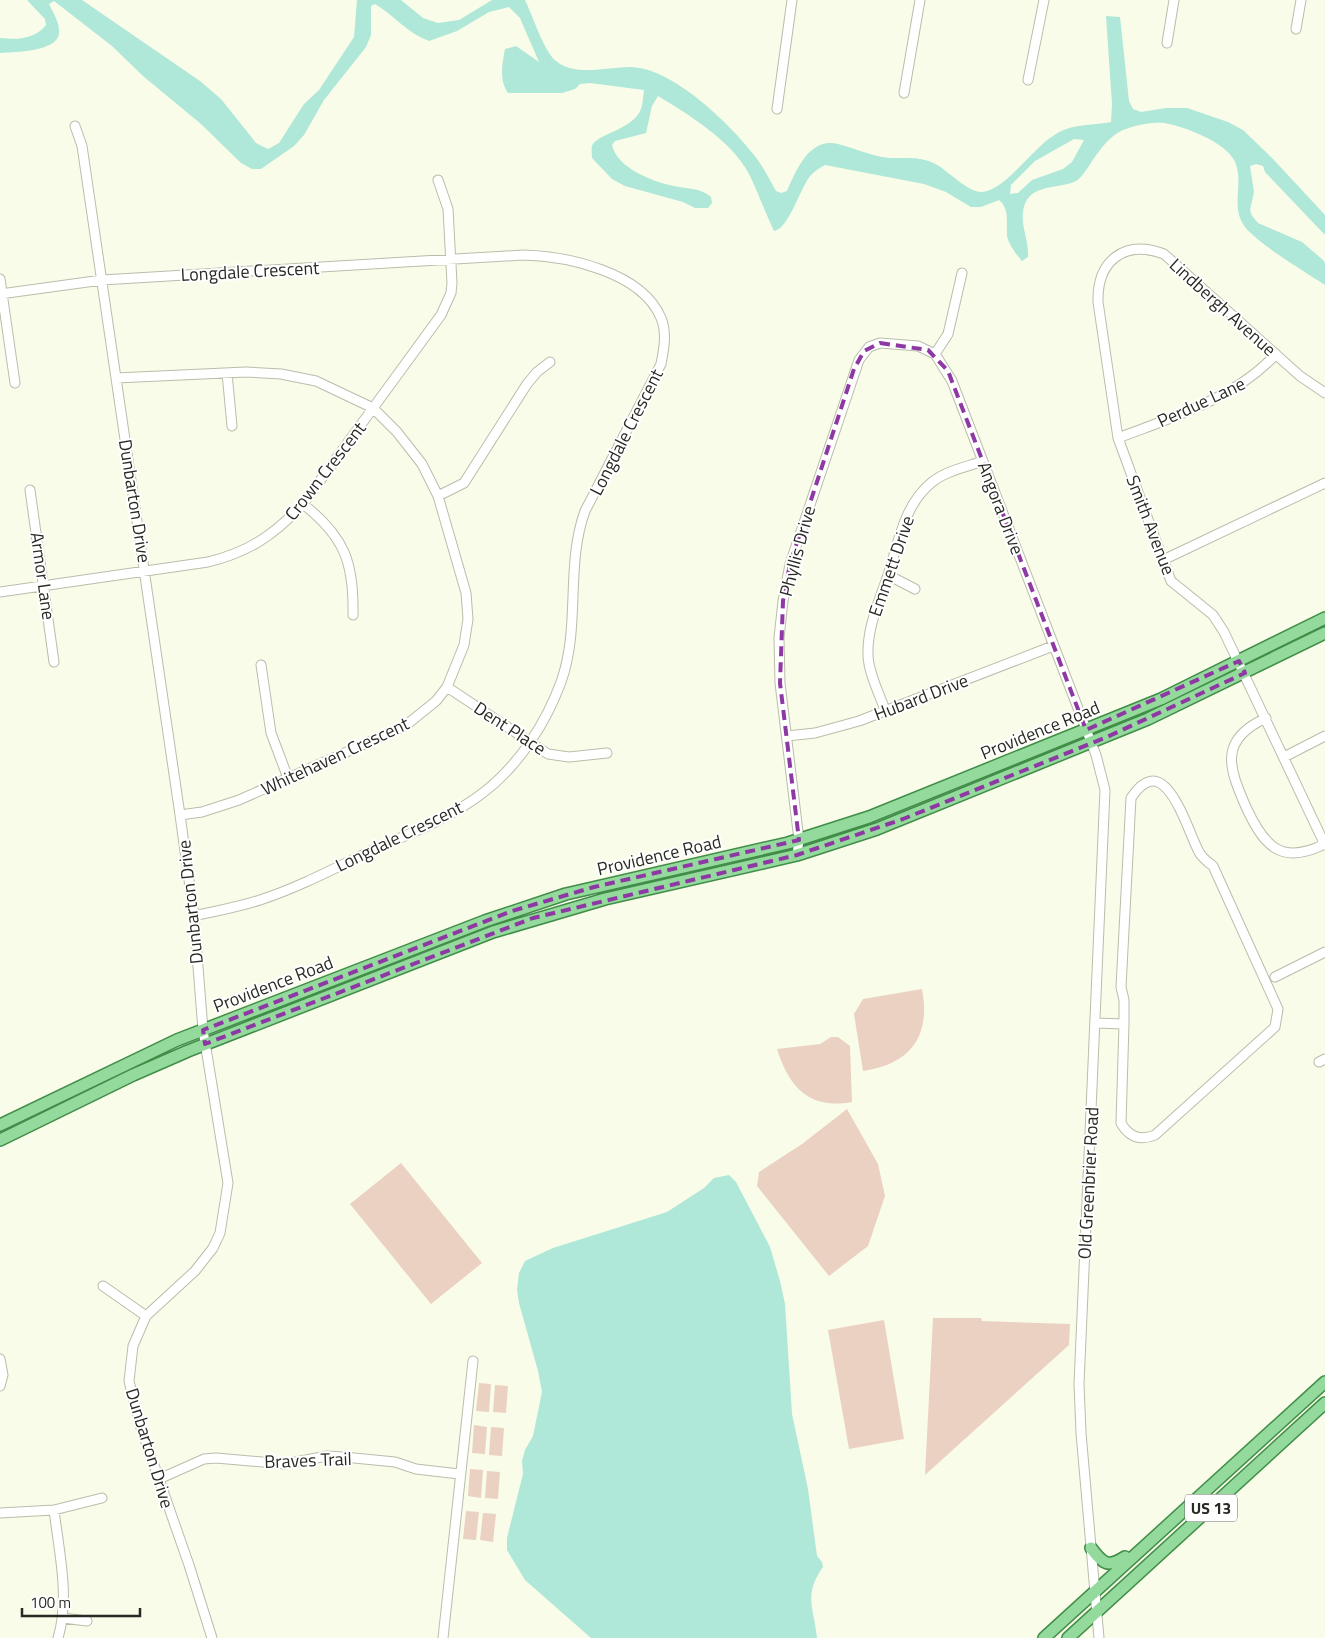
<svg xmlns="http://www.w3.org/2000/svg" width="1325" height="1638" font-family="'Titillium Web',sans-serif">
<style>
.green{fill:#ebd1c1}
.water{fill:#afe7d8;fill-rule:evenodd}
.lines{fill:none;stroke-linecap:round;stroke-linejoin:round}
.minor-casing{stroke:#babdab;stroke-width:11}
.major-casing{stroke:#408d48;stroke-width:14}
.minor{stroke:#fff;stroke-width:9}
.major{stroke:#94da9d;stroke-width:11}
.marked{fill:none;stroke:#8e38a4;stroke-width:4;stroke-dasharray:10 6;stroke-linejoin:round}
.labels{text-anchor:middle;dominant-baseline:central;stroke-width:4;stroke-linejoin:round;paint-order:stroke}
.shield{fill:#fff;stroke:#696a65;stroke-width:1}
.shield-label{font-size:16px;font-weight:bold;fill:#292a23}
.street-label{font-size:18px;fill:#292a23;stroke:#fff}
</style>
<rect width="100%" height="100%" fill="#f9fce9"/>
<path class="green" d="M922,989c9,47 -11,75 -59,82l-9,-57 9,-15z
M831,1037h7l12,9 2,56c-43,8 -63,-15 -75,-53l43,-5z
M847,1109l31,55 7,32 -17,50 -39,30 -72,-90 2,-14 43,-28z
M401,1163l81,100 -51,41 -81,-100z
M933,1318h48l1,3 88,3 -1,21 -144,130z
M884,1320l20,119 -55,10 -21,-119z
M479,1383l12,1 -2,28 -13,-1z
M495,1385l13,1 -2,27 -13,-1z
M474,1425l13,2 -2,27 -13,-1z
M491,1427l13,1 -2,28 -13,-1z
M470,1469l13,1 -2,28 -13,-2z
M487,1471l13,1 -2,27 -13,-1z
M466,1511l13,1 -3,28 -13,-1z
M483,1513l13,1 -3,28 -13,-2z"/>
<path class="water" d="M27,0h55l118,81 21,18 35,44 12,6 11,-6 25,-39 15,-14 35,-53 3,-37h44l22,18 15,5 21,-3 33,-20h33c8,16 18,50 31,61 20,16 51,6 74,6 42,0 100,57 124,88 9,11 15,24 22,36l5,2 6,-2c9,-20 22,-54 51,-47 15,4 29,10 44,13 16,3 32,-2 49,5 15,5 35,31 52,30 23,-3 48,-42 70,-56 18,-13 37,-10 58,-14l1,-18 -6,-88 14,1 9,84 4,8 8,3 25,-4h21l41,14 15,8 30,29 52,56v20l-60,-63 -2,-6 -7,-2 -6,2 4,26 -4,18 2,6 6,7 44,19 21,18 2,3v22c-18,-12 -72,-44 -82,-61 -12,-20 1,-42 -8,-62 -8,-20 -52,-36 -71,-39 -11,-1 -28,2 -38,6 -16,5 -28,23 -37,37 -4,5 -8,13 -15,16 -19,7 -48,2 -51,30 -2,15 6,29 5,45l-6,4c-6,-7 -13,-16 -15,-25 -1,-12 3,-27 -8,-36l-18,7h-10l-25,-15 -22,-8 -99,-19c-4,2 -9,5 -13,9 -12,12 -22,54 -38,57 -9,-19 -16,-39 -25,-57 -16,-32 -61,-60 -91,-78l-6,10 -6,27 -31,8 -3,4c5,23 41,37 62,41 14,3 27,2 37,11l1,6 -4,5h-13l-12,-6 -58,-16 -13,-7 -20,-21c0,-4 -1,-9 0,-12 4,-12 41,-16 49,-37 2,-6 2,-13 3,-19l-54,-7 -10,1 -5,5 -13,4h-54c-9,-13 -6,-29 -3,-44l11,-3 23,16 -19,-44 -11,-11 -20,5 -32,19 -28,10c-22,-8 -35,-26 -54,-37l-4,2v29l-5,12 -42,53 -20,35 -10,11 -33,23h-9l-11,-6 -40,-39 -58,-48 -31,-30 -58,-45 -5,3c4,9 10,17 10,27 2,21 -45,21 -59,22v-15c17,2 35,1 46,-13l-1,-6zM1074,139l10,1 -12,22 -9,7 -31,11 -14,13 -8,1 1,-9 24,-24z
M729,1175l7,7 34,65 10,34 5,23 7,110 16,75 9,67 5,6 1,5c-20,28 -9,41 -6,71h-226l-66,-58 -18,-30v-12l16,-64 -1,-13 3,-11 8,-14 9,-44 -4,-21 -19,-68 -2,-13 2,-17 6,-12 28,-13 114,-36 37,-24 10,-10z"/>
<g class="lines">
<defs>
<path id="minor" d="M1296,29l5,-29
M1167,43l7,-43
M1028,80l16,-80
M904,93l16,-93
M777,109l15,-109
M75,126l7,20 98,669 14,101 9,114 25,153 -8,50 -7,15 -18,23 -49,45 -13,30 -4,35 11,44 49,140 23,73
M0,279l15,104
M0,294l102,-14 421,-25c44,1 119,17 138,63 6,14 3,31 0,46l-76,147c-20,55 -4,115 -24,171 -15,41 -42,83 -77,110 -32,25 -70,40 -107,56 -38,18 -77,39 -117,52 -22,7 -44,11 -66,16
M935,354l13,-20 14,-61
M227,373l5,53
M116,378l130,-6 35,2 35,7 57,27 24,24 25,32 16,32 28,97 2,26 -4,26 -17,42 -11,14 -31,25 -166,74 -37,12 -22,3
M1325,393l-25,-17 -136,-122c-40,-15 -67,7 -66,48l20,136 45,122 8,21 42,34 11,17 101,213
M1118,438c55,-21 118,-40 158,-84
M30,490l24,172
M438,496l26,-13 63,-99 10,-12 13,-10
M303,504c42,33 51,59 50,111
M1163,560l162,-77
M888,575l27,14
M0,592l208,-30c41,-10 66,-27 95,-58l138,-189 10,-22 1,-10 -4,-74 -10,-29
M261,665l10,68 17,45
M447,687l101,67 21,3 38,-4
M885,710c-6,-17 -16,-36 -17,-54 -1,-29 11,-54 20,-81 10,-31 16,-70 43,-92 14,-12 35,-16 52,-22
M1266,718c-48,22 -37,50 -20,89 18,39 35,59 79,37
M787,736l28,-3 44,-12 194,-75
M1284,757l41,-21
M797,855l2,-15 -19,-157 -1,-45 4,-37 7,-37 69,-204 10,-13 11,-4 38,3 17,8 17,27 144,374 9,35 -26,594 2,49 18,205
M1275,977l50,-25
M1096,1023l28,1v-24l-3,-13 10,-189c34,-52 55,30 68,54 3,6 9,10 14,14l65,143 -3,18 -120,108c-15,6 -26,2 -34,-12l3,-99
M1319,1062l6,-3
M103,1286l43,30
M0,1359l3,16 -3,11
M159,1479l45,-20 12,-1 69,6 42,-8 17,1 51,5 21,7 43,5
M54,1510c5,42 16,87 4,128
M0,1513l54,-3 48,-12
M63,1618l24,3
M443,1638l30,-277"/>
<path id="major" d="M0,1125l177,-85 308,-119 81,-27 222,-51 81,-26 292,-118 164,-81
M0,1140l133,-65 55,-24 305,-119 112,-33 192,-44 80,-26 271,-110 177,-86
M1091,1548c12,16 17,20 34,9
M1044,1638l281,-256
M1068,1638l257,-235"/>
</defs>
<use href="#minor" class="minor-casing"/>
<use href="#major" class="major-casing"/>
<use href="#minor" class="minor"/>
<use href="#major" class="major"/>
</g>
<path class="marked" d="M880,343l48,7 20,21 138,359 153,-69 6,12 -138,64 -204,82 -106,36 -264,63 -328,126 -2,-14 309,-119 82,-24 205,-47 -19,-157 3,-82 7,-37 64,-195 10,-18z"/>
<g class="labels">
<rect class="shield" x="1185" y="1494.5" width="52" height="27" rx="4"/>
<g class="shield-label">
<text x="1211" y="1508">US 13</text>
</g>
<g class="street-label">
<text transform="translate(250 271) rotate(-3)">Longdale Crescent</text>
<text transform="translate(1223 307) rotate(42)">Lindbergh Avenue</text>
<text transform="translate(1201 402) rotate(-25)">Perdue Lane</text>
<text transform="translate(626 432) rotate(-63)">Longdale Crescent</text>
<text transform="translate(325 471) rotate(-52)">Crown Crescent</text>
<text transform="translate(135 501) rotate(81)">Dunbarton Drive</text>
<text transform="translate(1001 508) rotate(69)">Angora Drive</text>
<text transform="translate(1151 525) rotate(69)">Smith Avenue</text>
<text transform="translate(797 551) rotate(-75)">Phyllis Drive</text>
<text transform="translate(891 566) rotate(-71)">Emmett Drive</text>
<text transform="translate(43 576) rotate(82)">Armor Lane</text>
<text transform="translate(921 697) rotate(-21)">Hubard Drive</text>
<text transform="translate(510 728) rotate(33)">Dent Place</text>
<text transform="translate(1040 730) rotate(-22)">Providence Road</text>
<text transform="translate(335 756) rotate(-25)">Whitehaven Crescent</text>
<text transform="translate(399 836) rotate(-26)">Longdale Crescent</text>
<text transform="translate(659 855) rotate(-13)">Providence Road</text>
<text transform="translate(190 902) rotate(-96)">Dunbarton Drive</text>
<text transform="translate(273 984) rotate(-21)">Providence Road</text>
<text transform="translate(1088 1183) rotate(-87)">Old Greenbrier Road</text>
<text transform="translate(150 1448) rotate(73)">Dunbarton Drive</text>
<text transform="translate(308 1460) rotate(-2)">Braves Trail</text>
</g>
</g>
<path d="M22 1608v8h118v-8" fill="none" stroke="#292a23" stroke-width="2.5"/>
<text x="30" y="1608" font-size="15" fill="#292a23" stroke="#ffffff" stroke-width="4" paint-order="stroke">100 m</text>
</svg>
